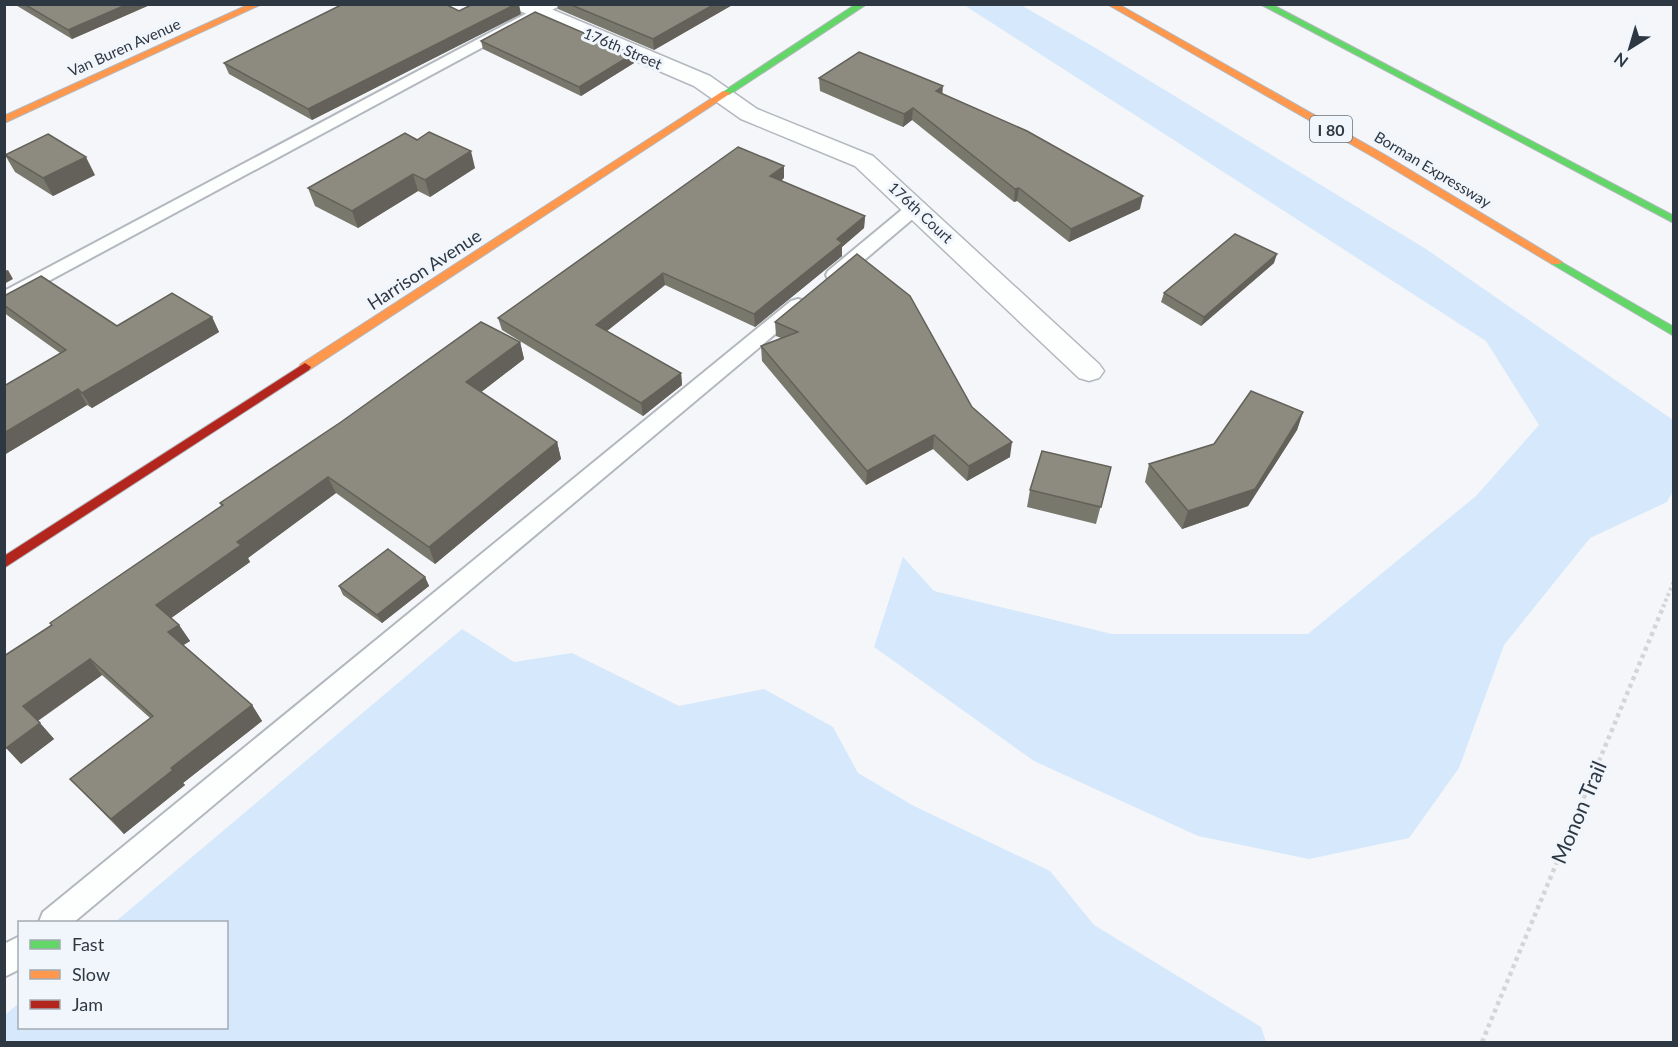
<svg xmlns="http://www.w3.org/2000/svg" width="1678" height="1047" font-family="Lato,sans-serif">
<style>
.green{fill:#d6e8fb}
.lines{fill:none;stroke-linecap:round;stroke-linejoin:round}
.lane-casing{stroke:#b3b8be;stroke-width:4}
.street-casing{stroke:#b3b8be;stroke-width:3}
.fast-casing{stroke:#b3b8be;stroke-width:2}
.slow-casing{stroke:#b3b8be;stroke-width:2}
.jam-casing{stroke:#b3b8be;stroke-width:2}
.path-far1{stroke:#d3d5d7;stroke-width:4;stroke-dasharray:3 3;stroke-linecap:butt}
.path{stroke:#d3d5d7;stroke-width:4.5;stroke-dasharray:4 4;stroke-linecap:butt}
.lane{fill:#fdfefe;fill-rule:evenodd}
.street{fill:#fdfefe;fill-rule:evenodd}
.fast{fill:#63d668;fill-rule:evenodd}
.slow{fill:#ff974d;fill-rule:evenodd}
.jam{fill:#b3261e;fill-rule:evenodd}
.wall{fill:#79786d}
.shaded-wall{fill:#636159}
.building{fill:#8d8b7f;stroke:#636159;stroke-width:1.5}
.labels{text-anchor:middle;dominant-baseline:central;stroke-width:6;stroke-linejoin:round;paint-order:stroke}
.far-street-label{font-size:15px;fill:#2e3843;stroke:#f1f6fc}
.shield{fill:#f1f6fc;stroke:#68717a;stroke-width:1.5}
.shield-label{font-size:16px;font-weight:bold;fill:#2e3843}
.street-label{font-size:18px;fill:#2e3843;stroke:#f1f6fc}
.near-street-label{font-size:21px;fill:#2e3843;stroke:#f1f6fc}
</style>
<rect width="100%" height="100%" fill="#f4f6f9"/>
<path class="green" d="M964,5h57l78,45 327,199 247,171v71l-6,11 -77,36 -86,107 -45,123 -50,70 -100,21 -111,-23 -164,-75 -160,-114 29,-90 31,34 178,43h196l168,-138 63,-71 -53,-84z
M462,629l52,33 58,-9 107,53 85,-17 69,38 25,46 56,33 136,65 44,54 167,102 5,15h-1261v-27l14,-12 1,25h206v-106h-111z"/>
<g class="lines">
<defs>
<path id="lane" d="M544,4h19l-559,301v-14z
M916,202l6,1 3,4 -3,4 -80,68h-14l-2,-4 2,-4 82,-68z
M798,299l7,2 3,4 -3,4 -731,613h-35l4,-10 748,-611z
M20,936v33l-16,8v-33z"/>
<path id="street" d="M510,4h29l171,72 47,33 116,47 226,208 5,7 -5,7 -10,3 -10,-3 -224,-212 -114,-47 -47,-33 -181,-78z"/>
<path id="fast" d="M856,4h11l-138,91 -8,-2z
M1260,4h11l403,212v7z
M1556,259l118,68v9l-122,-72 -2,-2z"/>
<path id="slow" d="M250,4h12l-258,119v-7z
M1107,4h11l267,151 177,107 -2,2h-8l-175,-105z
M723,91l8,2 -422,277h-8l-2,-3 2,-3z"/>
<path id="jam" d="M305,363l6,4 -2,3 -305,198v-12z"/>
</defs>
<use href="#lane" class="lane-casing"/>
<use href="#street" class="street-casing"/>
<use href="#fast" class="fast-casing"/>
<use href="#slow" class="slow-casing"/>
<use href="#jam" class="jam-casing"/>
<path class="path-far1" d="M1663,607l11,-26"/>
<path class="path" d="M1482,1042l182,-437"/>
<use href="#lane" class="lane"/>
<use href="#street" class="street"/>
<use href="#fast" class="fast"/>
<use href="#slow" class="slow"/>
<use href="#jam" class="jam"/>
</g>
<path class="wall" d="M14,4h138l-80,35z
M557,4h177l-80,46 -96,-41z
M521,14l-209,106 -83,-46 -5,-11z
M481,41l152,13 1,9 -53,33 -98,-47z
M819,78l123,15 198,116 -71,33 -52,-41 -3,1 -102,-82 -9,7 -83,-36z
M405,133l70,35 -45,29 -12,-6 -60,37 -43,-22 -7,-18z
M5,155l90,20 -42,21 -38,-24z
M784,178l-3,3 84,35 -1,12 -22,19v9l-87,71 -90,-42 -58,46 74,42 1,12 -39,31 -141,-86 -4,-12z
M1274,263l-73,63 -40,-24 3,-9z
M4,296l113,30 95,-9 7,15 -127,76 -5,-3 -83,50 56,-102 -53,-38 -3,-3z
M775,322l197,85 38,50 -43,24 -34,-32 -67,36 -104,-124 -1,-15 20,-8 -5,-2z
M520,342l4,17 -43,33 76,50 4,17 -126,105 -99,-71 -88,65 2,4 -79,56 8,7 11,16 -7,4 69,60 10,16 -79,62 2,2 -61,49 -54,-55 80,-61 -48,-43 -64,46 16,18 -33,25 31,-139 169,-119 -1,-3z
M1303,412l-6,18 -49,76 -66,23 -37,-47 4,-18 65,-20z
M1111,467l-15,57 -69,-17 3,-17z
M425,577l4,9 -47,37 -39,-28 -4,-9z"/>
<path class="shaded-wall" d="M128,4h24l-80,35 -4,-9z
M516,4h3l2,10 -209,106 -4,-11z
M715,4h19l-80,46 -1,-11z
M633,54l1,9 -53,33 -2,-9z
M943,86l-1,12 -6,-7z
M913,108l-1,12 -9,7 1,-13z
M471,151l4,17 -45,29 -5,-17z
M86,157l9,18 -42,21 -10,-18z
M784,166v12l-13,10 -1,-12z
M413,174l5,17 -60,37 -6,-17z
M1019,188l-2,13 -3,1 1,-13z
M1143,196l-3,13 -71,33 2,-13z
M865,216l-1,12 -22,19v9l-87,71 -1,-13 83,-75z
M1277,254l-3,9 -73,63 3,-9z
M8,270l5,9 -9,5v-13z
M663,273l2,12 -67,53 -2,-13z
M212,317l7,15 -127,76 -10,-15z
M520,342l4,17 -53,41 -5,-18z
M681,373l1,12 -39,31 -2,-13z
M78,389l9,16 -83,50v-22z
M1303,412l-6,18 -49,76 -66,23 6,-18z
M934,435l-1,14 -67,36 1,-14z
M557,442l4,17 -126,105 -6,-17z
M1012,442l-2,15 -43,24 2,-15z
M328,477l8,16 -88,65 2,4 -83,59 -11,-16 81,-63z
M425,577l4,9 -47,37 -5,-8z
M179,625l11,16 -11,7 -11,-16z
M90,659l12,16 -65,46 -14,-15z
M252,705l10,16 -79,62 2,2 -61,49 -13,-15 60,-51z
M40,723l14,16 -33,25 -15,-16z"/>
<path class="building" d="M24,4h104l-60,26z
M343,4h102l14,7 14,-7h43l-208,105 -84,-46z
M569,4h146l-62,35z
M535,12l98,42 -54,33 -98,-46z
M859,52l84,34 -7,5 91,40 116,65 -72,33 -52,-41 -4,1 -102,-81 -9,6 -85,-36z
M429,132l42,19 -46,29 -12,-6 -61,37 -44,-23 97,-55 12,7z
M48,134l38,23 -43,21 -38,-23z
M738,147l46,19 -14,10 95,40 -28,23 5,4 -88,71 -91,-41 -67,52 85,48 -40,30 -143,-85z
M1235,234l42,20 -73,63 -40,-24z
M857,254l53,42 62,111 40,35 -43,24 -35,-31 -67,36 -106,-125 37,-14 -23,-10z
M41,276l76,50 55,-33 40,24 -130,76 -4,-4 -74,44v-47l62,-36 -62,-45v-9z
M481,322l39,20 -54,40 91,60 -128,105 -101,-70 -91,65 4,3 -85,60 23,20 -11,7 84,73 -81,63 2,2 -62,49 -41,-40 83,-63 -63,-57 -67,47 17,17 -34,25 -2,-1v-91l48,-31 -2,-2 173,-118 -3,-2 121,-81z
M1251,391l52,21 -48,77 -67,22 -39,-47 65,-20z
M1042,451l69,16 -10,40 -71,-17z
M388,549l37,28 -48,38 -38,-29z"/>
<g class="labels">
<g class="far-street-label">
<text transform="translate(124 47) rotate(-24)">Van Buren Avenue</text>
<text transform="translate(623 48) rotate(23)">176th Street</text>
<text transform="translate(1433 169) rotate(31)">Borman Expressway</text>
<text transform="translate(921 212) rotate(43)">176th Court</text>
</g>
<rect class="shield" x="1310" y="116" width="42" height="26" rx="4.5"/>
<g class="shield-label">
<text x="1331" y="129">I 80</text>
</g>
<g class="street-label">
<text transform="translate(424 269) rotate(-33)">Harrison Avenue</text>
</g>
<g class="near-street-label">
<text transform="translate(1578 812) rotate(-67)">Monon Trail</text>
</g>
</g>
<rect width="1678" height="1047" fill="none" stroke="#2e3843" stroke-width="12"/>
<rect x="18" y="921" width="210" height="108" fill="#f1f6fc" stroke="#a3aab2" stroke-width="1.5"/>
<rect x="30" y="940" width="30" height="9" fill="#63d668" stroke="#a3aab2" stroke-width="1.5"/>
<text x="72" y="951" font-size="18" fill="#2e3843">Fast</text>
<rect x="30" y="970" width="30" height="9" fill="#ff974d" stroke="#a3aab2" stroke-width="1.5"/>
<text x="72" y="981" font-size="18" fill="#2e3843">Slow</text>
<rect x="30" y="1000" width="30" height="9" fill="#b3261e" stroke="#a3aab2" stroke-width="1.5"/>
<text x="72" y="1011" font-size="18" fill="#2e3843">Jam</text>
<g transform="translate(1630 48) rotate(217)" stroke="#f1f6fc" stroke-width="4.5" paint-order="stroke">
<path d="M0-4.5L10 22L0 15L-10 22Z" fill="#2e3843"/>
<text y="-9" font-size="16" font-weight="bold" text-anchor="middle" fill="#2e3843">N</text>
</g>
</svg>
